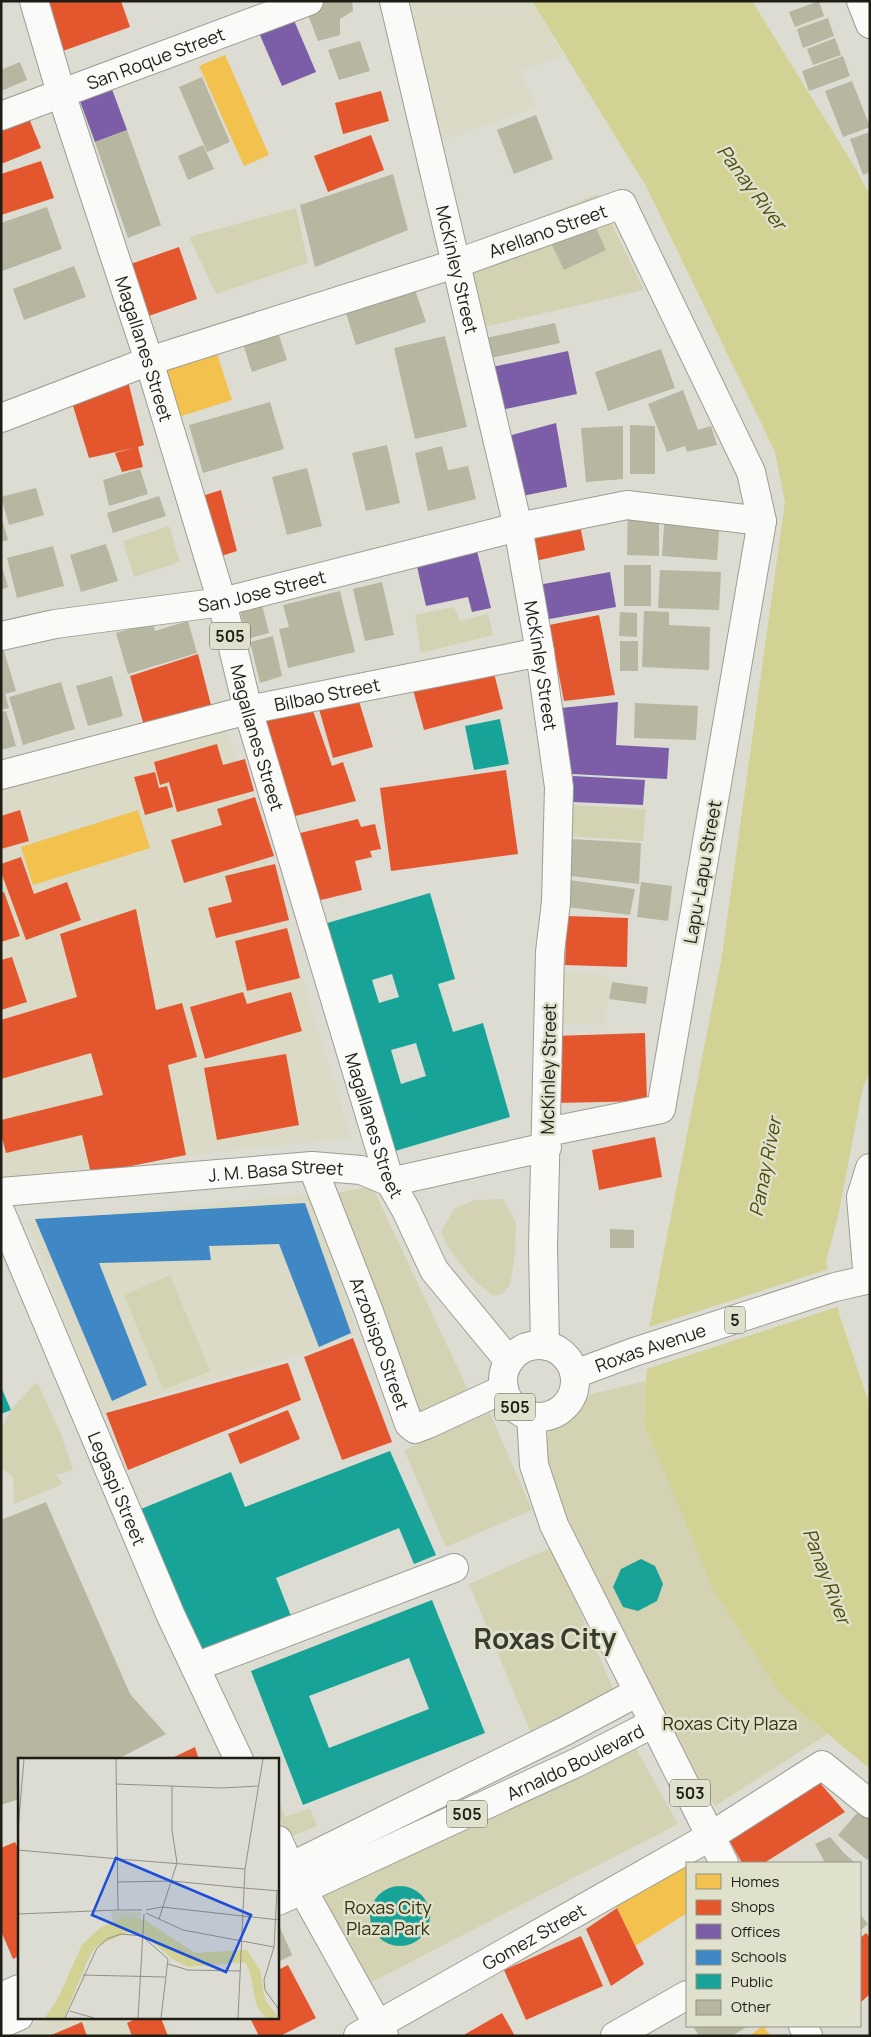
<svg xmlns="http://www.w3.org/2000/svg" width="871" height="2037" font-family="Manrope,sans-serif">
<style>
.built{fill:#dadac6}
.green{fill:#d3d3b3}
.water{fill:#d1d293}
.pier{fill:#dcdcd2}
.homes{fill:#f2c14e}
.shops{fill:#e4572e}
.offices{fill:#7b5ea7}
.schools{fill:#3f88c5}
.public{fill:#17a398;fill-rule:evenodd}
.building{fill:#b6b6a1}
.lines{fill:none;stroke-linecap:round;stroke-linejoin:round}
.minor-casing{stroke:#9d9d95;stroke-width:30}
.major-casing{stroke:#9d9d95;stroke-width:30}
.highway-casing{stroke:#9d9d95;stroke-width:30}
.minor{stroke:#fafaf8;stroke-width:28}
.major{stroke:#fafaf8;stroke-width:28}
.highway{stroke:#fafaf8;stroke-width:28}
.labels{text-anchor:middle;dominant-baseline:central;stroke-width:5;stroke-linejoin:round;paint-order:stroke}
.shield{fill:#e0e1cd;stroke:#58584e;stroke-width:1}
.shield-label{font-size:16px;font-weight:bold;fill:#1e1e17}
.street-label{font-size:18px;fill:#1e1e17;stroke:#e0e1cd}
.park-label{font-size:18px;fill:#32320d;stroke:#e0e1cd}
.water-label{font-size:19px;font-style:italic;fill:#4d4c0a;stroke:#e0e1cd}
.town-label{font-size:28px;font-weight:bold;fill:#3a3b2a;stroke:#e0e1cd}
.inset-road{fill:none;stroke:#909087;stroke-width:1}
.view{fill:#1d4ed8;fill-opacity:0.15;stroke:#1d4ed8;stroke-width:2.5}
.inset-edge{fill:none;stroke:#1e1e17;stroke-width:2.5}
</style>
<rect width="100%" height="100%" fill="#dcdcd2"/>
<path class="built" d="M400,1h132l32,55 -45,15 18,36 -105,37z
M224,720l127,418 -98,10 -252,30v-398z
M557,971l53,5 -5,49 -52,-1z
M309,1194l48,138 -39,17 -218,63 -73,-190z
M51,2018h113l9,18h-142l-3,-8z"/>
<path class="green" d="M597,194l47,96 -164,38 -21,-75z
M296,208l12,55 -92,31 -27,-57z
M169,526l11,36 -46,15 -11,-36z
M454,607l6,14 28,-7 5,21 -72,18 -6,-38z
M570,805l76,4 -3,32 -75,-5z
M372,1186l98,208 -54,24 -84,-224z
M503,1199l13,23 -1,32 -5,31 -8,9 -9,2c-22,-17 -41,-38 -52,-64l13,-23 20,-9z
M170,1275l40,96 -47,19 -39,-95z
M646,1381l-2,42 138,273 46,38 -113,72 -42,-62 -117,-236 -11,-50 4,-28 14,-14 29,-22z
M37,1382l23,50 13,38 -17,5 7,9 -49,20 -1,-27 -12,-9v-40l12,-21z
M490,1413l42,97 -86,37 -42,-97z
M552,1547l62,144 -84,40 -61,-147z
M634,1745l44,79 -312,161 -46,-91z
M278,1799l7,18 25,-9 7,18 -29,12 -10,-24z"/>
<path class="water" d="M532,1h220l105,170 13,25v876l-7,15 -25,129 -12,46 14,55 30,89v363l-88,-73 -68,-105 -70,-168 5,-95 73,-372 63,-454 -10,-50 -129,-266z"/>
<path class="pier" d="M829,1269l11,37 -196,64 2,-42z"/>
<path class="homes" d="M225,55l44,100 -25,11 -45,-100z
M214,344l18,56 -60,19 -18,-56z
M138,810l12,38 -117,37 -12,-38z
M691,1853l6,10h-10v50l-52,33 -22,-46z
M763,2026l8,10h-22z"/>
<path class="shops" d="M42,1h79l9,26 -70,25z
M381,91l8,30 -46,13 -8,-31z
M28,116l13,32 -40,16v-36z
M371,135l13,35 -56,22 -14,-36z
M41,161l13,37 -53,17v-41z
M179,247l18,52 -54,19 -18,-52z
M126,373l18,72 -6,2 5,20 -21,5 -7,-19 19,-5 -45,10 -20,-65z
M221,490l16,61 -19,6 -19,-60z
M578,516l7,34 -50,11 -8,-34z
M599,615l16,80 -51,6 -15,-76z
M198,654l14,55 -68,17 -14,-50z
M492,665l11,44 -79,21 -12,-44z
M358,698l15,49 -40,11 -14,-49z
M311,705l21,61 11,-4 13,39 -69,17 -27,-98z
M217,744l6,21 22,-6 9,32 -77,21 -8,-30 -9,3 -6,-23z
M506,770l12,84 -127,17 -11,-83z
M155,772l4,16 8,-2 6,21 -28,8 -11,-38z
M255,797l19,59 -90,27 -13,-43 51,-15 -5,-16z
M20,810l9,31 -28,8v-33z
M358,819l3,8 14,-3 6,25 -11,2 2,6 -17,4 7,29 -45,11 -17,-68z
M21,857l13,37 33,-12 14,38 -55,20 -25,-68v-8z
M275,864l14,56 -73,18 -8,-30 24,-6 -7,-26z
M4,892l16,44 -19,6v-49z
M136,909l20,101 26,-7 15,54 -29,8 18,90 -95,19 -9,-39 -76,18 -5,-19v-14l102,-25 -12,-42 -90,26v-59l76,-23 -17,-63z
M567,916l61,2 -1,49 -62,-2z
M287,928l13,50 -53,13 -12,-50z
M12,957l15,45 -26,8v-50z
M243,992l4,12 44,-12 11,39 -97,28 -15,-52z
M645,1033l2,68 -91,2 -2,-67z
M286,1054l13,71 -82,15 -13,-72z
M655,1137l7,40 -63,13 -7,-40z
M353,1338l39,104 -50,18 -38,-103z
M288,1363l13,37 -173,70 -22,-57z
M288,1410l12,29 -60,25 -12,-30z
M195,1747l4,13h-31z
M814,1776l31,36 -81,51h-22l-19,-34z
M15,1842l4,8v106l-6,3 -12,-28v-83z
M617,1908l27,56 -33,22 -25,-57z
M866,1933l4,4v57l-10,9v-65z
M581,1936l22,50 -77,34 -22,-50z
M288,1965l28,53 -36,18h-21l-9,-18h28v-48z
M502,2013l13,23h-53z
M137,2018h24l7,18h-36l-5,-13z
M82,2022l5,14h-38z"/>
<path class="offices" d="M290,11l26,61 -34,14 -26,-60z
M109,81l18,49 -32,12 -18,-49z
M568,351l9,43 -76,16 -9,-43z
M556,423l11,64 -50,10 -13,-60z
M476,547l15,61 -19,4 -4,-15 -42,9 -10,-44z
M610,572l6,35 -72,13 -6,-35z
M618,702l-2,43 53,3 -2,31 -95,-5 -11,-66z
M573,776l72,4 -2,25 -71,-3z"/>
<path class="schools" d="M305,1203l46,130 -32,14 -40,-103 -70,2 2,14 -112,3 48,122 -35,16 -77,-182z"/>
<path class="public" d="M500,719l9,45 -35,6 -9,-44z
M430,893l25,86 -17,5 15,48 30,-9 27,94 -125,37 -68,-228zM392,974l7,23 -20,6 -7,-23zM416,1043l10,33 -25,8 -10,-34z
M1,1387l10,23 -10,4z
M390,1451l46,104 -22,9 -15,-36 -123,50 15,38 -90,36 -60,-143 90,-37 14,35z
M641,1559l14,7 8,18 -6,17 -19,10 -15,-4 -10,-20 8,-18z
M432,1600l53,133 -182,72 -52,-134zM409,1658l20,51 -100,39 -20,-52z
M370 1916a30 30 0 1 1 60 0a30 30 0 1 1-60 0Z"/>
<path class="building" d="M319,1h33l1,10 -13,8v16l-22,6 -14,-37z
M819,1l5,15 -29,11 -6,-15z
M828,18l6,18 -31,12 -6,-19z
M835,38l6,17 -28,10 -6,-16z
M360,41l10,30 -31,9 -11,-30z
M843,56l7,20 -41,15 -7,-20z
M20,62l7,18 -26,11v-21z
M202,77l28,65 -23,10 -28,-65z
M852,81l18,46 -27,10 -18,-46z
M536,115l17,44 -39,15 -17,-44z
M127,130l34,95 -33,13 -33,-96z
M870,132v40l-7,3 -13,-36z
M203,145l11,24 -26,11 -10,-24z
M393,174l15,56 -93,37 -15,-62z
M47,207l15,42 -60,22 -1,-48z
M595,226l11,24 -42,20 -12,-25z
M74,266l12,31 -62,23 -11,-31z
M414,287l12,35 -70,23 -11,-35z
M555,323l5,20 -70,15 -4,-20z
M277,329l10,31 -35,12 -10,-31z
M445,336l22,91 -52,12 -21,-91z
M661,349l14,39 -67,23 -13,-39z
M683,390l15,40 13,-4 6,19 -30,7 -2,-6 -18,6 -19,-48z
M270,402l14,47 -81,24 -14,-48z
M630,425l25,1v48h-25z
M623,426v53l-37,3 -5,-54z
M387,445l13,58 -34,8 -14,-58z
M442,446l6,24 20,-4 8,33 -48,12 -13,-58z
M307,468l15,58 -35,9 -15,-58z
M140,469l8,25 -39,12 -6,-26z
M36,488l8,27 -35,10 -8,-28z
M159,496l7,20 -53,17 -6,-20z
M628,510h31v46l-32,-1z
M665,513l55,4 -3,43 -55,-4z
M1,516l7,24 -7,2z
M106,544l12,37 -37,11 -11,-37z
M53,546l11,40 -47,12 -10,-40z
M624,565h27v41h-27z
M2,567l6,20 -7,3v-22z
M660,570l61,2 -2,38 -61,-2z
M382,582l12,53 -29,6 -12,-52z
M340,591l15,61 -67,16 -9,-39 10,-2 -6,-22z
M262,605l7,28 -22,6 -7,-29z
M644,611l25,1v13l41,2 -1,43 -67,-3z
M620,612l17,1v24l-18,-1z
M188,621l9,32 -69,21 -12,-41 37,-10 2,8z
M273,636l9,40 -22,7 -10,-41z
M620,641h18v30h-18z
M3,648l13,43 -11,3 4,14 -8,2v-61z
M112,676l11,40 -35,10 -12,-40z
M61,682l14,47 -52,16 -14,-48z
M635,703l63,3 -2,34 -62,-2z
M6,711l10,35 -15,4v-38z
M570,839l71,4 -2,41 -68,-8z
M569,880l66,9 -5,26 -63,-8z
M641,882l31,4 -4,35 -31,-4z
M612,982l36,5 -2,17 -37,-5z
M610,1229l24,1v18h-24z
M46,1502l84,192 36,40 -50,26h-97v39l-18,6v-285z
M864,1805l6,5v47l-3,3 -29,-25z
M830,1837l14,16 11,10h-30l-10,-19z
M860,1914l8,10 -8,7z
M278,1923l14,32 -14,7z
M693,2026h55l-16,10h-33z"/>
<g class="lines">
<defs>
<g id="minor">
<path d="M34,1l27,92"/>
<path id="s1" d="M394,1l124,526 22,125 19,135 -3,115 -6,50 -7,295 2,98"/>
<path d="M861,1l9,23"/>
<path id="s2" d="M1,418l148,-57 306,-97 167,-60 129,268 11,49 -101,588 -114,23"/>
<path id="s3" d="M1,636l54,-12 167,-22 296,-75 109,-22 135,16"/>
<path id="s4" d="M1,775l247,-65 292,-58"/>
<path id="s5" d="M312,1166l56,143 41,115 6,5 13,-5 76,-35"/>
<path id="s6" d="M1,1192l311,-26 49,4 29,12 157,-35"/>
<path id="s7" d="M1,1213l170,403 68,144"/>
<path d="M868,1280l-7,-83 9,-29"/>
<path d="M195,1667l259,-99"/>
<path d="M278,1840l12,27 94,169"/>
<path id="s8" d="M358,2036l353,-200 111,-71 48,39"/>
<path d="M615,2036l72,-41"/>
</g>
<g id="major">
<path id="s9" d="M61,93l88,268 73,241 26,108 142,472 16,28 28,60 75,91"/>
<path id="s10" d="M1,116l308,-115"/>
<path d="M654,1723l70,140"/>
<path d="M803,2026l5,10"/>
</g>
<g id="highway">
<circle cx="539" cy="1381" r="36"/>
<path id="s11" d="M575,1374l59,-22 201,-65 35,-8"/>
<path d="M278,1873l287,-142 73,-39"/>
<path id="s12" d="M278,1901l300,-139 76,-39 -100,-198 -20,-60 -3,-49"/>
<path d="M1,1997l18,-8"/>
<path d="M1,2024l18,-8"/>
</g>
</defs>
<use href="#minor" class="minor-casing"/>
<use href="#major" class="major-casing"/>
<use href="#highway" class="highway-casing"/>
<use href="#minor" class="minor"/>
<use href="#major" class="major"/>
<use href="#highway" class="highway"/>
</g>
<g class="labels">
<g class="shield">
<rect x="210" y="622.5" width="40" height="27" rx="4"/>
<rect x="725" y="1306.5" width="20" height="27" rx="4"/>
<rect x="495" y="1393.5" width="40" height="27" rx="4"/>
<rect x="670" y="1779.5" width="40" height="27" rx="4"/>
<rect x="447" y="1800.5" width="40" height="27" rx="4"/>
</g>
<g class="shield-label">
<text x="230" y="636">505</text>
<text x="735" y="1320">5</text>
<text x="515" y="1407">505</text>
<text x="690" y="1793">503</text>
<text x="467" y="1814">505</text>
</g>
<g class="street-label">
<text stroke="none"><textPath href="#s10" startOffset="165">San Roque Street</textPath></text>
<text stroke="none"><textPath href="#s2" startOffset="578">Arellano Street</textPath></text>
<text stroke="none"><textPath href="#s1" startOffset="276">McKinley Street</textPath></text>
<text stroke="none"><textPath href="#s9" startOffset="269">Magallanes Street</textPath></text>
<text stroke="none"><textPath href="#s3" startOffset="265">San Jose Street</textPath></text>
<text stroke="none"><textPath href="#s1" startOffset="681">McKinley Street</textPath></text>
<text stroke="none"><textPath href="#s4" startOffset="336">Bilbao Street</textPath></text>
<text stroke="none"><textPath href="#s9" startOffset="674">Magallanes Street</textPath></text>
<text transform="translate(702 872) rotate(-80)">Lapu-Lapu Street</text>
<text transform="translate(548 1069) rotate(-89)">McKinley Street</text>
<text stroke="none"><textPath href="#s9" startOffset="1079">Magallanes Street</textPath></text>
<text stroke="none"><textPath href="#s6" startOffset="276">J. M. Basa Street</textPath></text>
<text stroke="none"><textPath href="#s5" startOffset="190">Arzobispo Street</textPath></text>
<text stroke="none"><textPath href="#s11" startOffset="80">Roxas Avenue</textPath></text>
<text stroke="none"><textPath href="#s7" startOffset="299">Legaspi Street</textPath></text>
<text stroke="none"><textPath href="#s12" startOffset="328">Arnaldo Boulevard</textPath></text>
<text stroke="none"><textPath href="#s8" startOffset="202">Gomez Street</textPath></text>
</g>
<g class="park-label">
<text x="730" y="1723">Roxas City Plaza</text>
<text x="388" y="1907">Roxas City<tspan x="388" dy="21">Plaza Park</tspan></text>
</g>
<g class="water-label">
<text transform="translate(752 187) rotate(53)">Panay River</text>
<text transform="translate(765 1167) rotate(-79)">Panay River</text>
<text transform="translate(827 1576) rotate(69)">Panay River</text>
</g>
<g class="town-label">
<text x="545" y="1638">Roxas City</text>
</g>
</g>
<g transform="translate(18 1758)">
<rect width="261" height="261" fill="#dcdcd2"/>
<path d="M93,153l30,1v7l-28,2z" fill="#d3d3b3"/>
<path d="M107,159l20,3 50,33 52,-3 13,20 5,30 14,18h-13l-9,-11 -8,-38 -4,-7 -57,5 -16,-8 -28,-25 -16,-2 -31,14 -7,9 -26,63h-19l13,-20 24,-53 19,-18z" fill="#d1d293"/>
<path class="inset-road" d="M98,1l2,151h24M98,26l106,4 37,-2M0,72l6,-71M0,92l101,9M101,101l126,10M99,124l55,-1 72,7M226,130l36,3M259,133l-3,56 -10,33 1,10 15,21M128,152l16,-3 81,9M128,155l37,17 91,17M0,156l100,-4M225,158l37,4M141,161l18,-56 -5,-33v-44M125,179l25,22 -7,59M150,206l20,6 52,1M65,217l82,2M52,253l24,7M47,260l32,-70 10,-9 14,-5 21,2M120,260l6,-104M220,260l7,-149 18,-110"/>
<path class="view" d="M98,100l135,57 -25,57 -134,-57z"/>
<rect width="261" height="261" class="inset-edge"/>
</g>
<rect width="871" height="2037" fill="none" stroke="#1e1e17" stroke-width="5"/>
<rect x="686" y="1862" width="175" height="165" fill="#e0e1cd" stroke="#929384"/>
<rect x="696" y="1874" width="25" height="15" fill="#f2c14e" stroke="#929384"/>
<text x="731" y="1887" font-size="15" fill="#1e1e17">Homes</text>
<rect x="696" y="1900" width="25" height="15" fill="#e4572e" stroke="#929384"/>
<text x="731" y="1912" font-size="15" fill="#1e1e17">Shops</text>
<rect x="696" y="1924" width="25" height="15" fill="#7b5ea7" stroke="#929384"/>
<text x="731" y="1937" font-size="15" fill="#1e1e17">Offices</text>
<rect x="696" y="1950" width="25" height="15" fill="#3f88c5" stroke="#929384"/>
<text x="731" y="1962" font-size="15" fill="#1e1e17">Schools</text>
<rect x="696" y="1974" width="25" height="15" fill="#17a398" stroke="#929384"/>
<text x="731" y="1987" font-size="15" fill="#1e1e17">Public</text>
<rect x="696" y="2000" width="25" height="15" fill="#b6b6a1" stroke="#929384"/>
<text x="731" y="2012" font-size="15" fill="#1e1e17">Other</text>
</svg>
